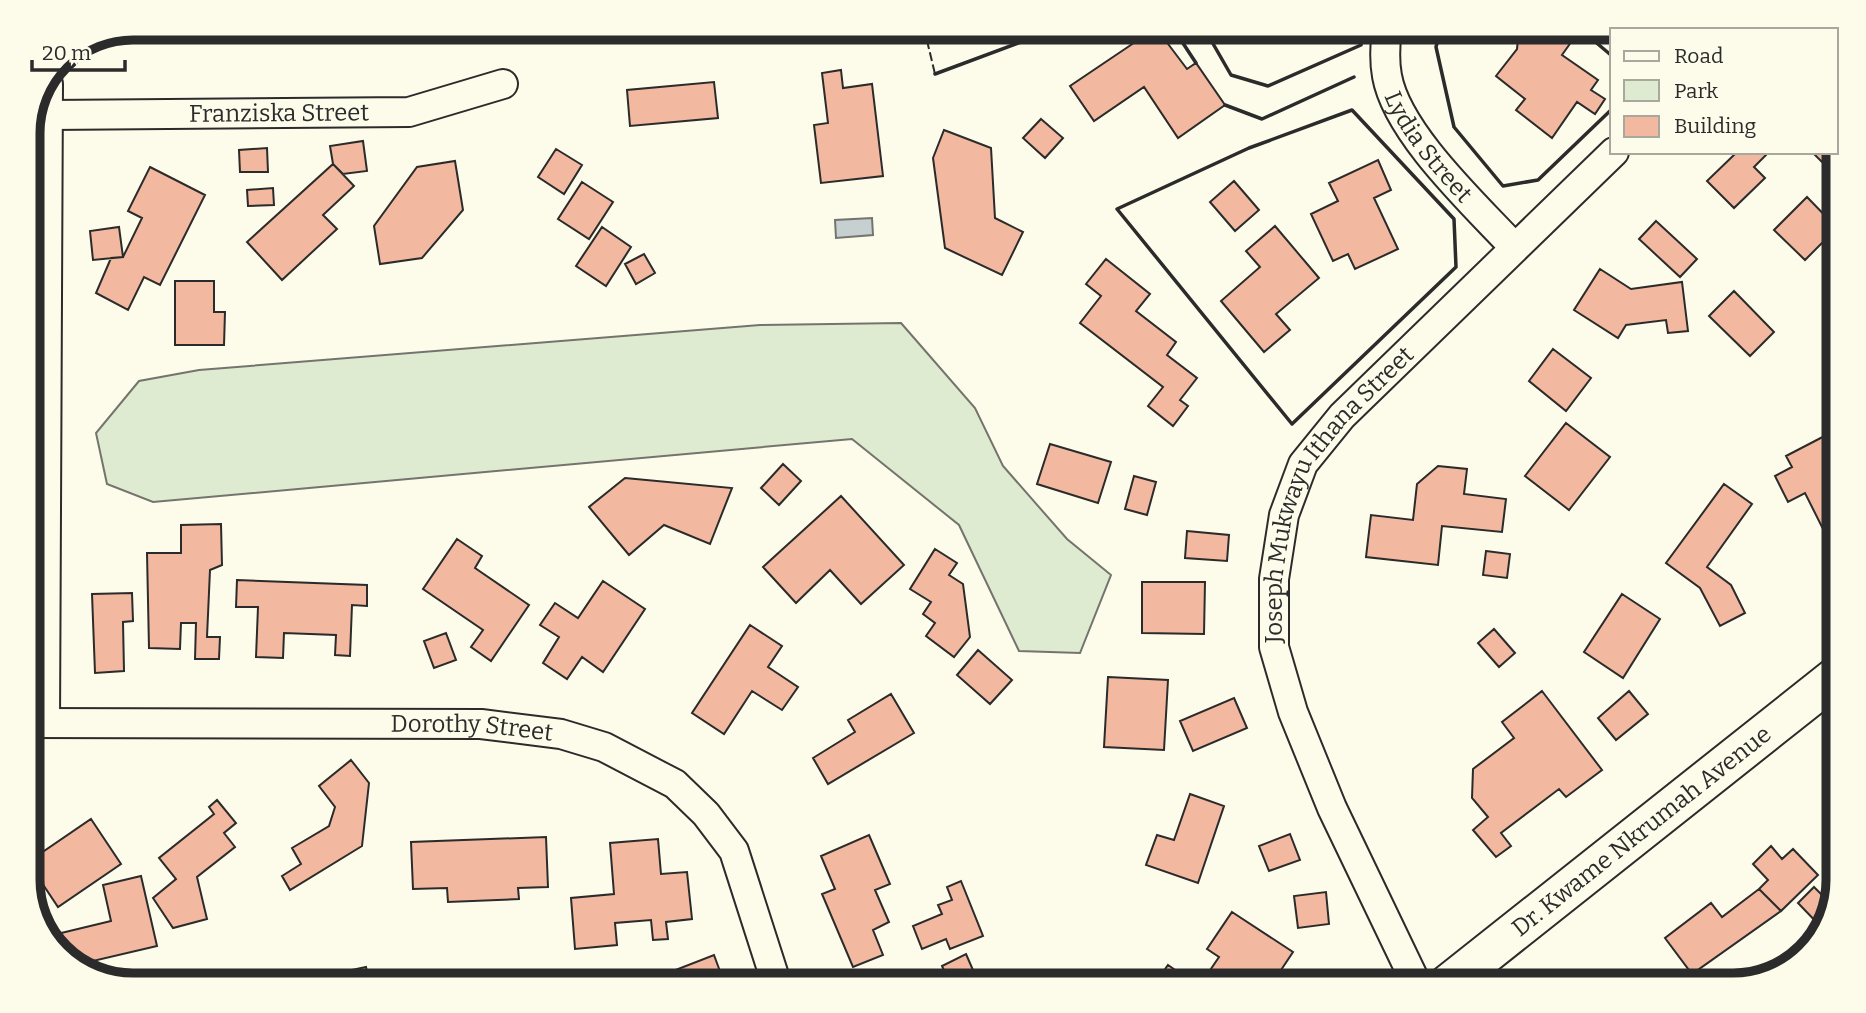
<svg xmlns="http://www.w3.org/2000/svg" width="1866" height="1013" font-family="Bitter,serif">
<style>
.green{fill:#deebd1;stroke:#74746e;stroke-width:2}
.water{fill:#c7d0d0;stroke:#74746e;stroke-width:2}
.building{fill:#f2b8a0;stroke:#2b2b2b;stroke-width:2}
.lines{fill:none;stroke-linecap:round;stroke-linejoin:round}
.street-casing{stroke:#2b2b2b;stroke-width:32}
.secondary-casing{stroke:#2b2b2b;stroke-width:42}
.street{stroke:#fdfbea;stroke-width:28}
.secondary{stroke:#fdfbea;stroke-width:38}
.fence{stroke:#2b2b2b;stroke-width:2;stroke-dasharray:9 3.5;stroke-linecap:butt}
.wall{stroke:#2b2b2b;stroke-width:3.5}
.labels{text-anchor:middle;dominant-baseline:central;stroke-width:5;stroke-linejoin:round;paint-order:stroke}
.street-label{font-size:24px;fill:#2b2b2b;stroke:#fdfbea}
.rim{fill:none;stroke:#2b2b2b;stroke-width:9}
</style>
<rect width="100%" height="100%" fill="#fdfbea"/>
<path class="green" d="M901,323l74,85 28,58 64,73 44,36 -31,78 -61,-2 -60,-126 -107,-86 -699,63 -46,-18 -11,-51 43,-52 60,-11 561,-45z"/>
<path class="water" d="M872,218l1,17 -37,3 -1,-18z"/>
<path class="building" d="M283,28h52l-1,10 -51,-6z
M1156,28l31,41 9,-6 29,42 -47,33 -34,-51 -50,34 -24,-35z
M1519,28h42l13,10 -12,17 36,25 -7,10 14,9 -10,15 -18,-12 -25,36 -36,-28 9,-11 -29,-23 21,-27z
M841,70l2,18 29,-4 11,92 -62,7 -7,-58 14,-2 -6,-50z
M714,82l4,36 -88,8 -3,-36z
M1041,119l22,19 -18,20 -22,-20z
M1836,122l2,51 -2,3 -24,-24h24z
M944,130l47,18 4,70 28,14 -21,43 -57,-27 -12,-90z
M363,141l4,30 -24,3 -10,-10 -3,-18z
M267,148l1,24h-28l-1,-22z
M556,149l26,16 -18,29 -26,-17z
M1737,152h32l-15,15 11,11 -31,30 -27,-27z
M1378,160l13,30 -17,8 24,51 -43,20 -7,-15 -15,7 -22,-47 27,-13 -9,-18z
M455,161l8,49 -41,48 -42,6 -6,-38 43,-59z
M333,164l21,22 -31,29 14,14 -55,51 -35,-38z
M150,167l55,28 -45,90 -16,-8 -16,33 -32,-17 15,-35 12,-1 19,-39 -14,-7z
M1234,181l25,29 -24,21 -25,-29z
M582,182l31,20 -24,37 -31,-20z
M273,188l1,17 -26,1 -1,-16z
M1807,197l30,31 -32,32 -31,-30z
M1656,221l41,38 -17,18 -41,-38z
M1275,226l44,52 -43,36 14,16 -26,22 -43,-51 39,-34 -14,-16z
M119,227l4,30 -30,3 -3,-29z
M602,227l29,20 -25,39 -30,-20z
M644,254l11,19 -19,11 -11,-20z
M1106,259l44,35 -14,17 40,31 -9,13 30,23 -17,22 8,6 -15,20 -25,-20 15,-19 -83,-64 21,-27 -15,-12z
M1600,269l31,20 51,-7 6,49 -20,2 -2,-13 -40,5 -8,13 -44,-28z
M175,281h39v31h11l-1,33h-49z
M1734,291l40,41 -24,24 -41,-40z
M1553,349l38,29 -25,33 -37,-30z
M1566,423l44,34 -41,53 -44,-34z
M1838,429v45l-12,7 12,23v18l-15,7 -18,-36 -17,9 -13,-26 17,-9 -6,-11z
M1050,444l61,18 -13,41 -61,-19z
M783,464l18,17 -22,24 -18,-17z
M1438,466l29,3 -3,25 42,5 -4,33 -60,-6 -4,39 -72,-8 5,-42 42,5 4,-36z
M1134,476l22,6 -9,33 -22,-6z
M625,478l107,10 -22,56 -46,-19 -35,30 -40,-48z
M1724,484l28,20 -45,63 24,18 14,28 -25,13 -20,-38 -34,-25z
M841,496l63,69 -43,39 -31,-34 -34,33 -33,-36z
M221,524l1,41 -12,5 -3,67h13l-1,22h-24l1,-36h-15l-1,26 -31,-1 -2,-95h34v-28z
M1187,531l42,4 -2,26 -42,-3z
M457,539l25,17 -7,12 54,37 -38,56 -20,-14 12,-17 -60,-41z
M935,549l22,14 -8,12 14,9 7,53 -16,20 -28,-21 9,-13 -12,-9 8,-12 -21,-13z
M1486,551l24,3 -3,24 -24,-3z
M237,580l130,5v21l-15,-1 -2,51 -15,-1 1,-20 -52,-2 -1,25 -27,-1 2,-50h-22z
M603,581l42,28 -42,63 -21,-15 -15,22 -24,-16 16,-26 -19,-12 15,-22 23,15z
M1142,582h63l-1,52 -62,-1z
M132,593l1,28 -10,1 1,49 -29,2 -3,-79z
M1622,594l38,25 -37,59 -39,-26z
M750,625l32,21 -14,21 30,20 -16,23 -30,-19 -28,43 -32,-21z
M1494,629l21,24 -16,14 -21,-24z
M446,633l10,27 -22,8 -10,-27z
M978,650l34,30 -22,24 -33,-29z
M1108,677l60,3 -4,70 -60,-3z
M1542,691l60,79 -36,27 -7,-8 -58,44 10,13 -15,11 -23,-27 15,-13 -16,-19 1,-29 41,-31 -12,-16z
M1629,691l19,23 -32,26 -18,-22z
M891,694l23,39 -86,51 -15,-26 42,-26 -7,-12z
M1234,698l13,30 -54,23 -13,-30z
M351,760l18,23 -7,63 -72,44 -8,-14 19,-12 -9,-16 37,-22 6,-19 -16,-21z
M1190,794l34,12 -26,77 -52,-18 11,-30 17,5z
M1838,798v20l-10,-11z
M217,800l19,23 -12,10 11,14 -38,30 10,42 -34,9 -20,-30 23,-19 -17,-21 55,-44 -5,-7z
M91,819l30,45 -63,43 -30,-45z
M1290,834l10,26 -31,11 -10,-25z
M869,835l21,49 -15,6 14,32 -16,8 10,25 -30,12 -31,-73 13,-5 -14,-33z
M546,837l2,50 -30,1 1,11 -71,3 -1,-14 -34,1 -2,-47z
M658,839l3,35 26,-2 5,47 -26,3 2,17 -15,1 -2,-20 -36,3 2,22 -42,4 -4,-51 43,-4 -4,-51z
M1771,846l11,13 11,-10 25,26 -37,36 -22,-22 9,-9 -15,-16z
M141,876l16,70 -81,19 -15,-14 -4,-17 54,-13 -8,-36z
M961,881l22,55 -33,13 -4,-10 -24,10 -9,-23 29,-12 -4,-9 14,-5 -5,-13z
M1814,887l18,18 -8,25 -26,-27z
M1759,889l22,22 -89,63 -27,-36 46,-35 11,14z
M1326,892l3,32 -31,4 -4,-32z
M1232,912l61,40 -22,33h-71l19,-28 -12,-8z
M966,954l7,16 -24,12 -7,-16z
M714,955l11,30h-88z
M1168,965l29,20h-43z
M366,967l4,18h-88z
M246,971l2,14h-71z"/>
<g class="lines">
<defs>
<g id="street">
<path id="s1" d="M1387,28c-2,16 -3,32 0,48 10,57 88,129 127,171"/>
<path id="s2" d="M50,115l359,-3 94,-28"/>
<path id="s3" d="M28,723l453,1 80,10 43,13 71,37 31,30 28,37 43,134"/>
<path d="M45,723l3,-639"/>
<path id="s4" d="M1417,985l-85,-177 -39,-96 -19,-65v-68l10,-64 19,-51 39,-48 272,-264"/>
</g>
<g id="secondary">
<path id="s5" d="M1447,985l391,-310"/>
</g>
</defs>
<use href="#street" class="street-casing"/>
<use href="#secondary" class="secondary-casing"/>
<use href="#street" class="street"/>
<use href="#secondary" class="secondary"/>
<path class="fence" d="M924,28l11,46"/>
<path class="wall" d="M1173,28l23,35
M1204,28l27,47 37,11 93,-41 5,-17
M1441,28l-5,19 18,80 49,59 35,-6 74,-71
M1579,28l33,28
M1690,30l2,-2
M935,74l124,-46
M1225,105l37,14 92,-42
M1352,110l102,109 2,48 -164,157 -175,-215 132,-61z"/>
</g>
<g class="labels">
<g class="street-label">
<text stroke="none"><textPath href="#s2" startOffset="229">Franziska Street</textPath></text>
<text stroke="none"><textPath href="#s1" startOffset="131">Lydia Street</textPath></text>
<text stroke="none"><textPath href="#s4" startOffset="541">Joseph Mukwayu Ithana Street</textPath></text>
<text stroke="none"><textPath href="#s3" startOffset="444">Dorothy Street</textPath></text>
<text stroke="none"><textPath href="#s5" startOffset="248">Dr. Kwame Nkrumah Avenue</textPath></text>
</g>
</g>
<path d="M0 0H1866V1013H0ZM133 40H1733A93 93 0 0 1 1826 133V880A93 93 0 0 1 1733 973H133A93 93 0 0 1 40 880V133A93 93 0 0 1 133 40Z" fill="#fdfbea" fill-rule="evenodd"/>
<path class="rim" d="M133 40H1733A93 93 0 0 1 1826 133V880A93 93 0 0 1 1733 973H133A93 93 0 0 1 40 880V133A93 93 0 0 1 133 40Z"/>
<rect x="1610" y="28" width="228" height="126" fill="#fdfbea" stroke="#a9a89e" stroke-width="2"/>
<rect x="1624" y="51" width="35" height="10" fill="#fdfbea" stroke="#a9a89e" stroke-width="2"/>
<text x="1674" y="63" font-size="21" fill="#2b2b2b">Road</text>
<rect x="1624" y="80" width="35" height="21" fill="#deebd1" stroke="#a9a89e" stroke-width="2"/>
<text x="1674" y="98" font-size="21" fill="#2b2b2b">Park</text>
<rect x="1624" y="116" width="35" height="21" fill="#f2b8a0" stroke="#a9a89e" stroke-width="2"/>
<text x="1674" y="133" font-size="21" fill="#2b2b2b">Building</text>
<path d="M32 60v10h93v-10" fill="none" stroke="#2b2b2b" stroke-width="3.5"/>
<text x="42" y="60" font-size="21" fill="#2b2b2b" stroke="#fdfbea" stroke-width="5" paint-order="stroke">20 m</text>
</svg>
